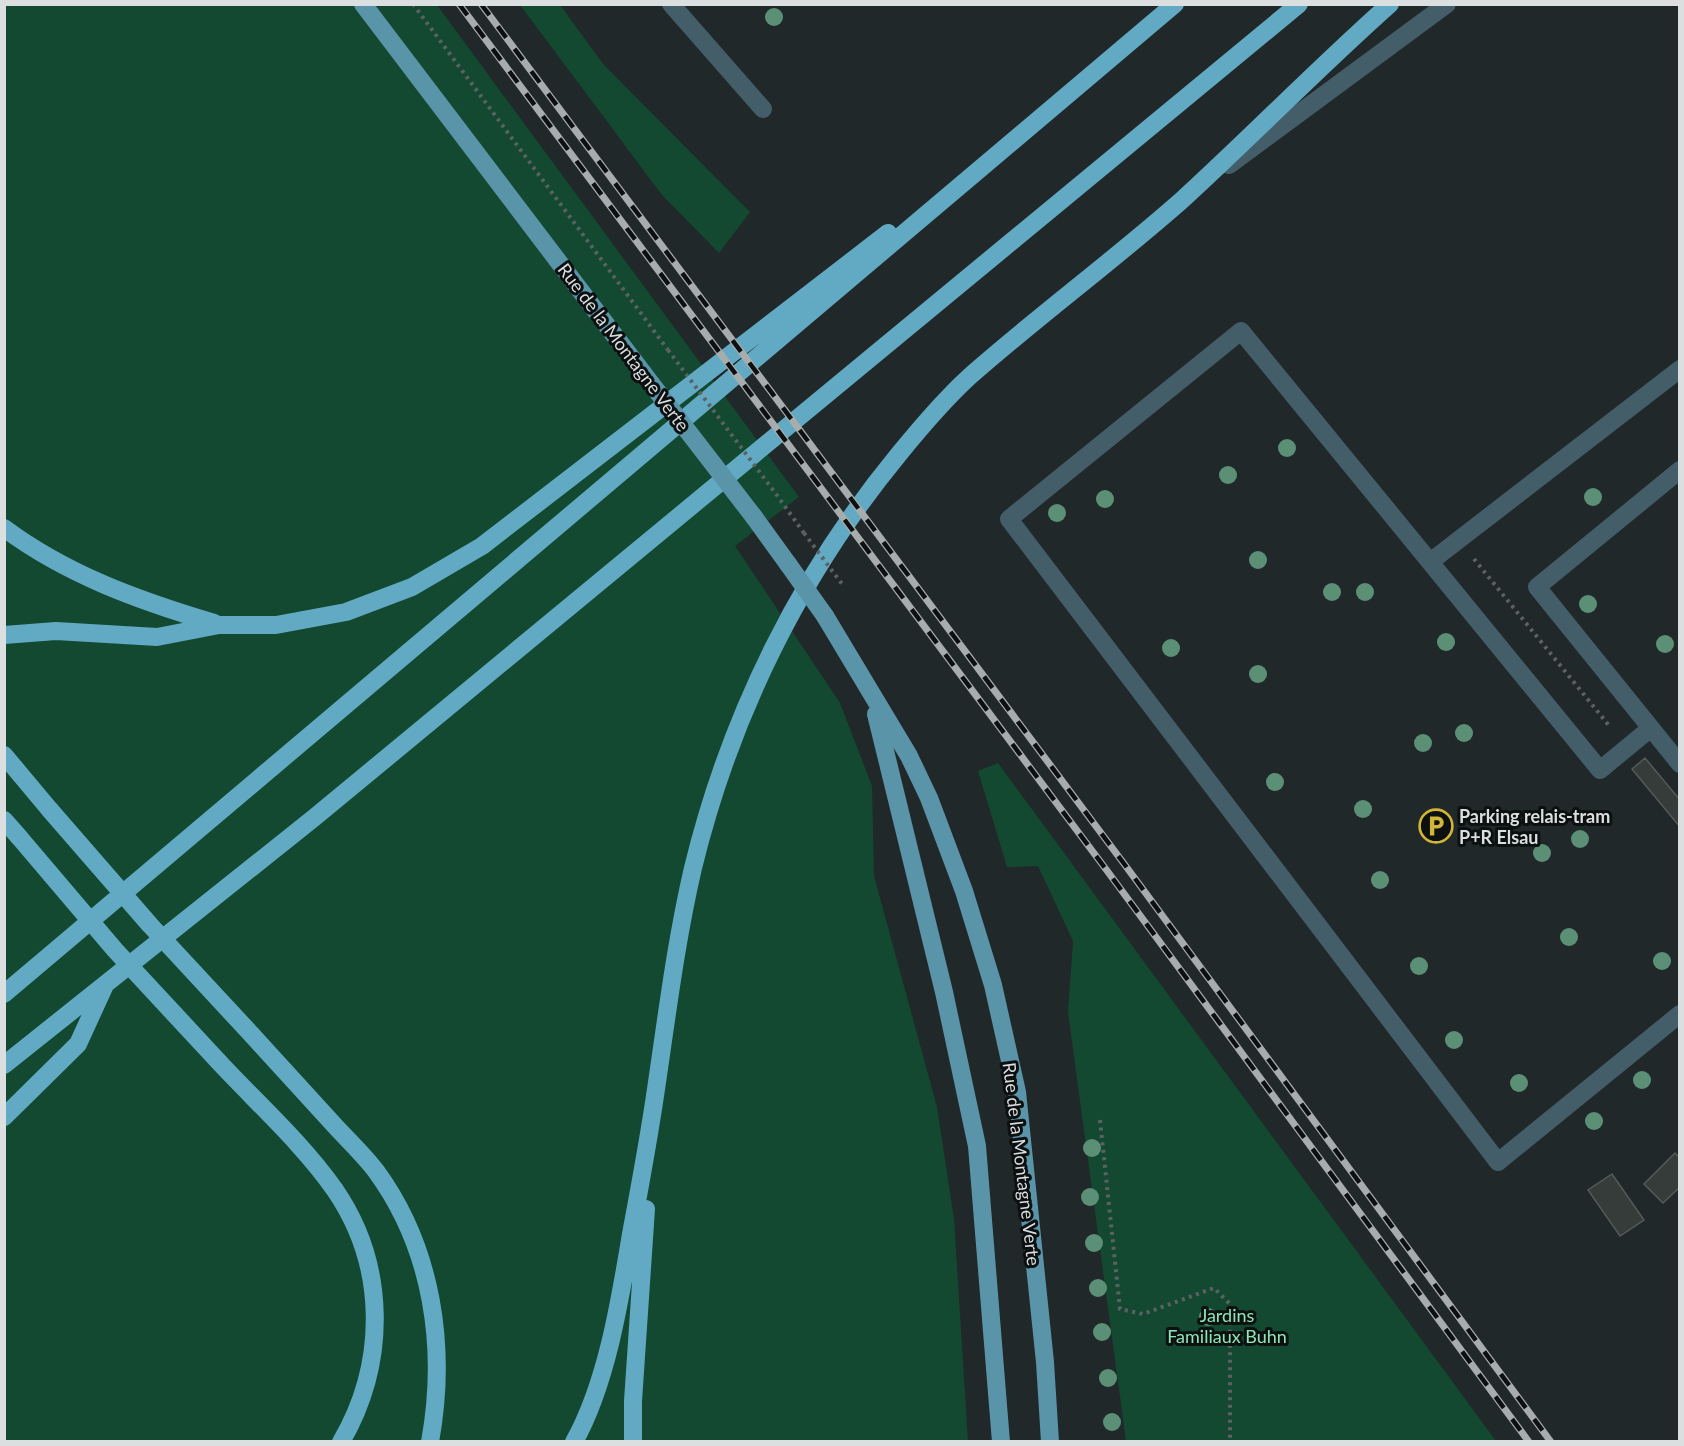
<svg xmlns="http://www.w3.org/2000/svg" width="1684" height="1446" font-family="Lato,sans-serif">
<style>
.green{fill:#124930}
.building{fill:#353c3a;stroke:#535b59;stroke-width:1.5}
.lines{fill:none;stroke-linecap:round;stroke-linejoin:round}
.path{stroke:#5c6263;stroke-width:4;stroke-dasharray:3 4.5;stroke-linecap:butt}
.minor{stroke:#435e68;stroke-width:18}
.major{stroke:#5a94a9;stroke-width:18}
.highway{stroke:#62aac3;stroke-width:18}
.rail-casing{stroke:#a7acac;stroke-width:7}
.rail{stroke:#0d1010;stroke-width:4.5;stroke-dasharray:14;stroke-linecap:butt}
.path-bridge{stroke:#5c6263;stroke-width:4;stroke-dasharray:3 4.5;stroke-linecap:butt}
.major-bridge{stroke:#5a94a9;stroke-width:18}
.highway-bridge{stroke:#62aac3;stroke-width:18}
.tree{fill:#5c9076}
.labels{text-anchor:middle;dominant-baseline:central;stroke-width:6;stroke-linejoin:round;paint-order:stroke}
.street-label{font-size:18px;fill:#dbdfdf;stroke:#0d1010}
.poi-label{font-size:18px;font-weight:bold;fill:#dbdfdf;stroke:#0d1010;text-anchor:start}
.park-label{font-size:18px;fill:#8ce6b5;stroke:#0d1010}
</style>
<rect width="100%" height="100%" fill="#212829"/>
<path class="green" d="M5,5h432l362,492 -64,49 105,157 32,83 2,90 63,231 17,112 14,222h-963z
M520,5h40l44,60 146,147 -31,41 -57,-58z
M998,763l498,678h-370l-58,-429 5,-71 -35,-75 -31,1 -29,-96z"/>
<path class="building" d="M1645,758l35,42v27l-48,-58z
M1675,1153l5,5v29l-17,16 -19,-19z
M1612,1174l32,46 -24,16 -32,-46z"/>
<g class="lines">
<path class="path" d="M413,4l255,346
M776,494l28,39
M1474,559l137,169
M1100,1120l20,189 23,5 71,-26 16,16v138"/>
<path class="minor" d="M671,4l92,105
M1229,165l218,-161
M1680,470l-143,117 143,177
M1430,562l-189,-231 -232,188 489,643 182,-148
M1651,728l-51,42 -170,-208 250,-193"/>
<path class="major" d="M363,4l280,369
M754,517l34,47
M825,616l84,140 20,42 35,93 29,94 24,107 28,270 5,80
M876,714l68,278 33,154 24,296"/>
<path class="highway" d="M4,528c63,47 136,73 210,95
M4,635l52,-4 101,6 62,-12h57l70,-13 66,-25 70,-41 406,-313
M4,755l46,55
M4,820l15,17
M4,994l1171,-990
M252,1035c28,31 56,61 84,92 13,14 28,28 40,44 57,78 71,177 54,271
M218,1061c39,42 84,82 117,129 52,76 52,173 6,252
M4,1065l311,-248 984,-813
M4,1117l74,-73 27,-59
M574,1442c33,-59 46,-142 57,-208 9,-48 18,-96 25,-145 11,-74 20,-148 37,-221 37,-152 107,-294 206,-414 22,-27 45,-54 70,-77 69,-61 144,-116 213,-177 70,-64 136,-132 208,-196
M633,1442v-41l13,-192"/>
<defs>
<path id="rail" d="M459,4l649,868 421,570
M481,4l641,857 429,581"/>
</defs>
<use href="#rail" class="rail-casing"/>
<use href="#rail" class="rail"/>
<path class="path-bridge" d="M668,350l108,144
M804,533l38,51"/>
<path class="major-bridge" d="M643,373l111,144
M788,564l37,52"/>
<path class="highway-bridge" d="M50,810l100,115 102,110
M19,837l96,113 103,111"/>
</g>
<g class="tree">
<circle cx="774" cy="17" r="9"/>
<circle cx="1287" cy="448" r="9"/>
<circle cx="1228" cy="475" r="9"/>
<circle cx="1593" cy="497" r="9"/>
<circle cx="1105" cy="499" r="9"/>
<circle cx="1057" cy="513" r="9"/>
<circle cx="1258" cy="560" r="9"/>
<circle cx="1332" cy="592" r="9"/>
<circle cx="1365" cy="592" r="9"/>
<circle cx="1588" cy="604" r="9"/>
<circle cx="1446" cy="642" r="9"/>
<circle cx="1665" cy="644" r="9"/>
<circle cx="1171" cy="648" r="9"/>
<circle cx="1258" cy="674" r="9"/>
<circle cx="1464" cy="733" r="9"/>
<circle cx="1423" cy="743" r="9"/>
<circle cx="1275" cy="782" r="9"/>
<circle cx="1363" cy="809" r="9"/>
<circle cx="1580" cy="839" r="9"/>
<circle cx="1542" cy="853" r="9"/>
<circle cx="1380" cy="880" r="9"/>
<circle cx="1569" cy="937" r="9"/>
<circle cx="1662" cy="961" r="9"/>
<circle cx="1419" cy="966" r="9"/>
<circle cx="1454" cy="1040" r="9"/>
<circle cx="1642" cy="1080" r="9"/>
<circle cx="1519" cy="1083" r="9"/>
<circle cx="1594" cy="1121" r="9"/>
<circle cx="1092" cy="1148" r="9"/>
<circle cx="1090" cy="1197" r="9"/>
<circle cx="1094" cy="1243" r="9"/>
<circle cx="1098" cy="1288" r="9"/>
<circle cx="1208" cy="1317" r="9"/>
<circle cx="1102" cy="1332" r="9"/>
<circle cx="1108" cy="1378" r="9"/>
<circle cx="1112" cy="1422" r="9"/>
</g>
<defs>
<symbol id="parking-ring" viewBox="-11 -11 22 22"><circle r="9.5" fill="#0d1010" stroke="#d4b635" stroke-width="1.5"/><path d="M-3.5-5.5H1a3.5 3.5 0 0 1 0 7H-1V5.5H-3.5ZM-1-3.4V-.6H.8a1.4 1.4 0 0 0 0-2.8Z" fill="#d4b635"/></symbol>
</defs>
<g fill-rule="evenodd">
<use href="#parking-ring" x="1417" y="807" width="38" height="38"/>
</g>
<g class="labels">
<g class="street-label">
<text transform="translate(624 347) rotate(53)">Rue de la Montagne Verte</text>
<text transform="translate(1022 1164) rotate(83)">Rue de la Montagne Verte</text>
</g>
<g class="poi-label">
<text x="1459" y="816">Parking relais-tram<tspan x="1459" dy="21">P+R Elsau</tspan></text>
</g>
<g class="park-label">
<text x="1227" y="1315">Jardins<tspan x="1227" dy="21">Familiaux Buhn</tspan></text>
</g>
</g>
<rect width="1684" height="1446" fill="none" stroke="#dbdfdf" stroke-width="12"/>
</svg>
